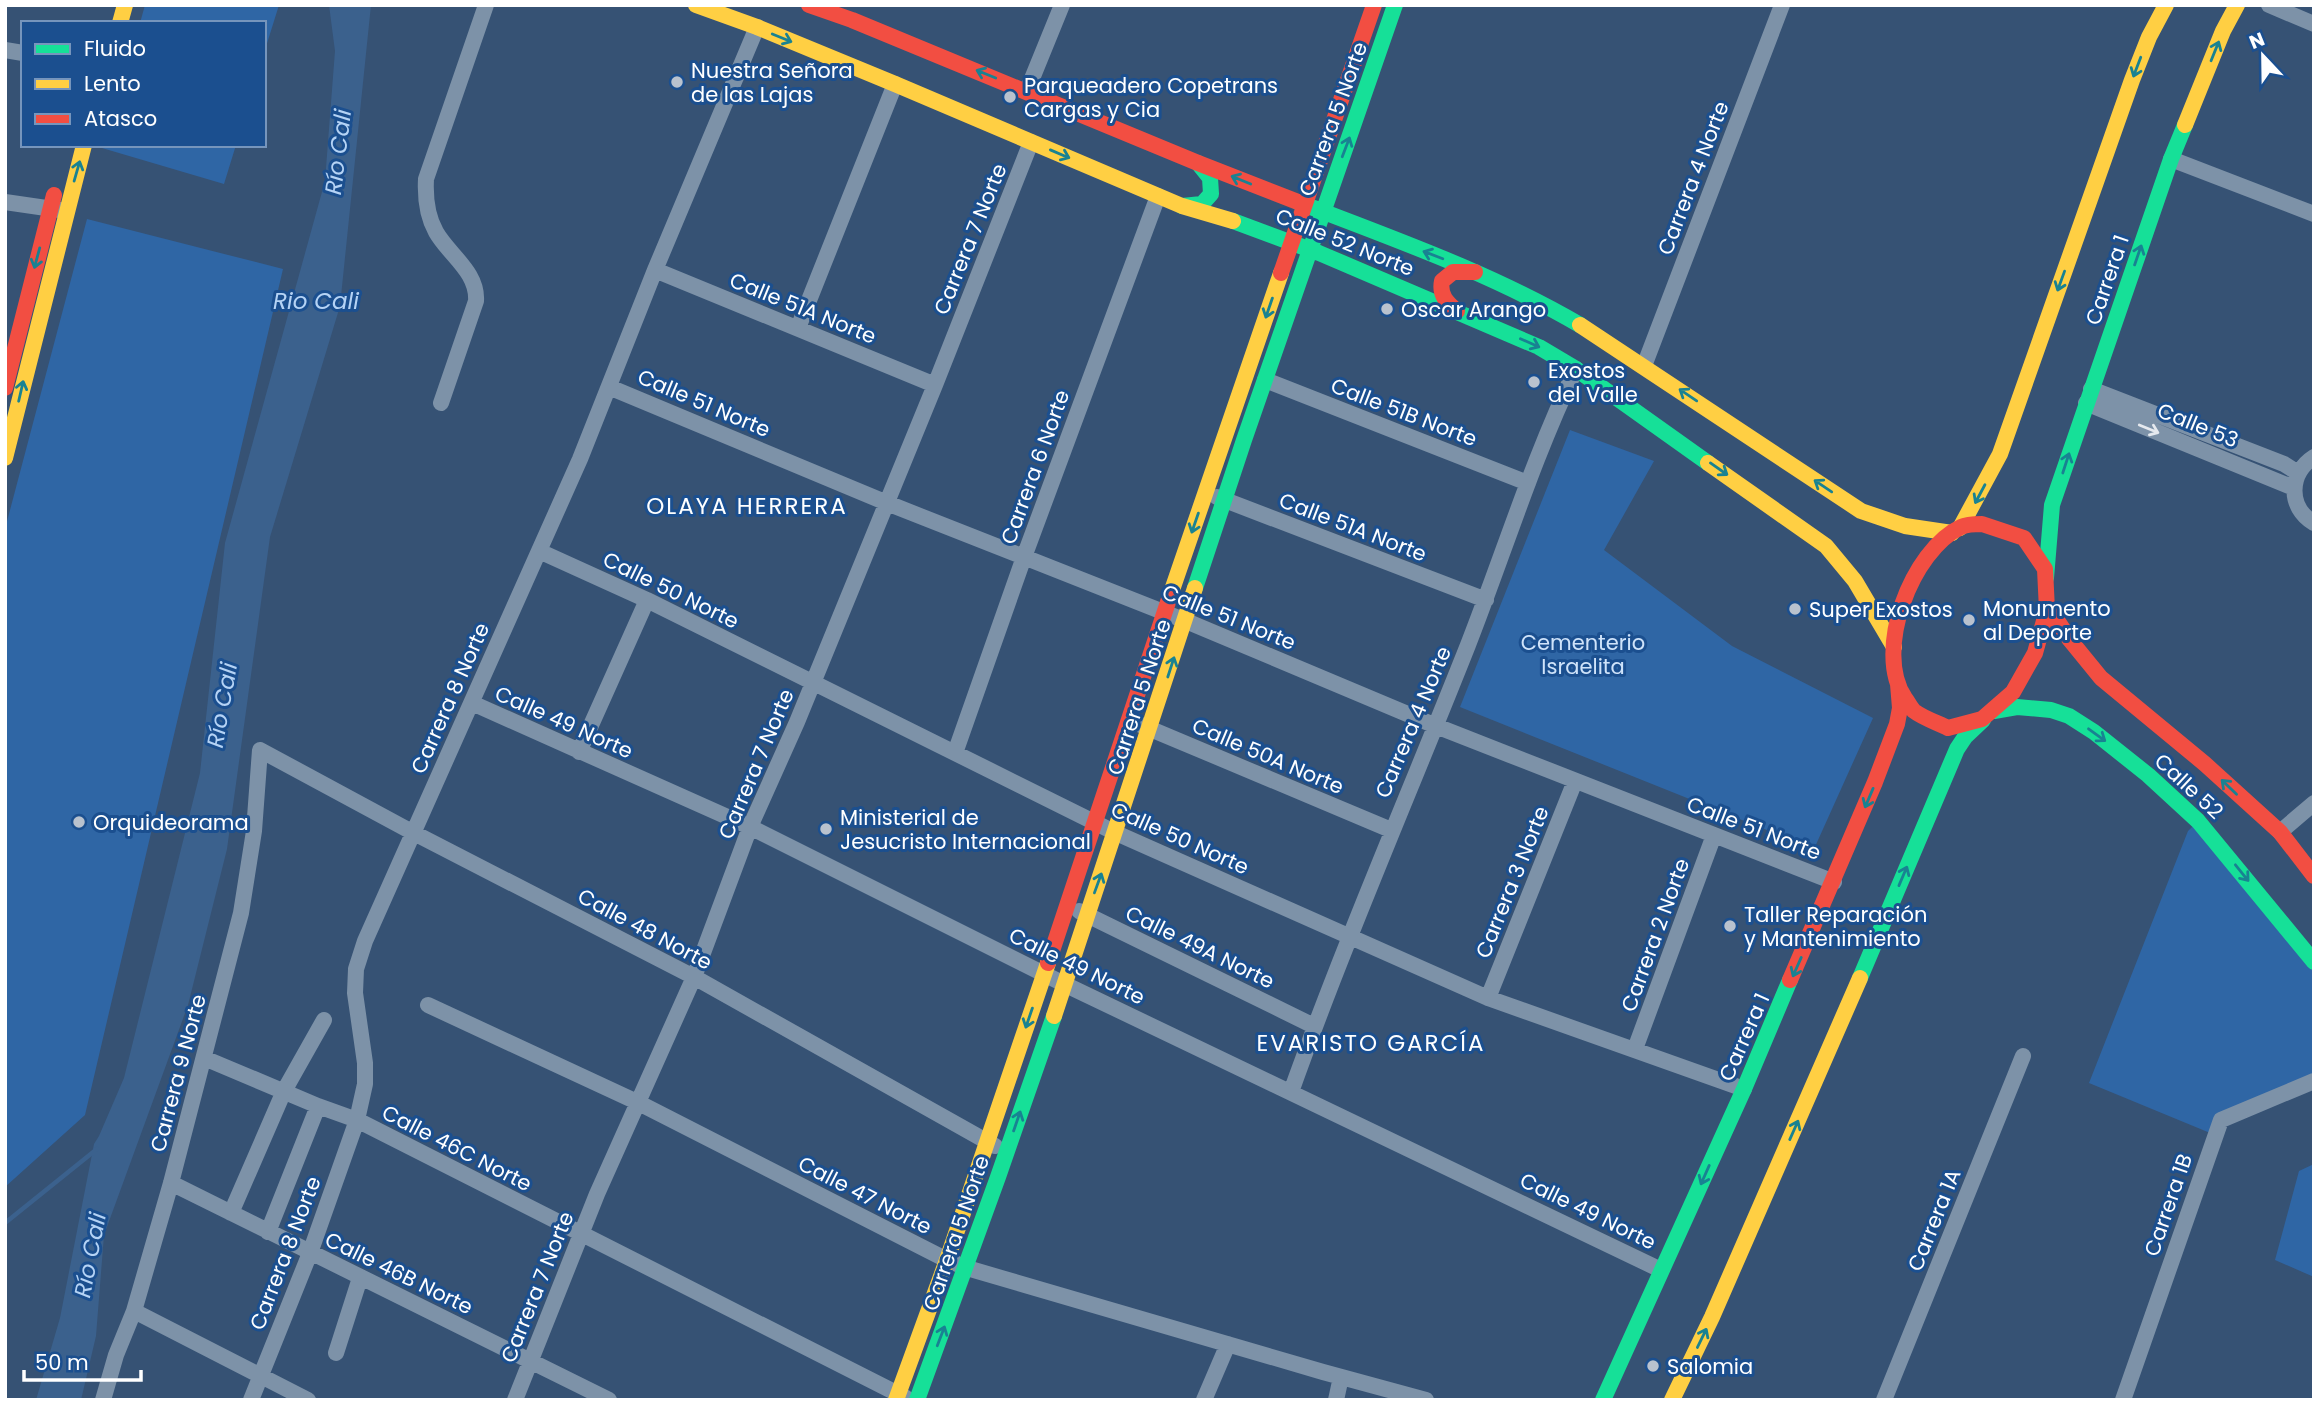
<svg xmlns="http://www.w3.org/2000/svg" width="2319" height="1405" font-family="Poppins,sans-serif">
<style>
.green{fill:#2f66a5}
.water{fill:#3b618d}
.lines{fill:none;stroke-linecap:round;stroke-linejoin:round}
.stream{stroke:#3b618d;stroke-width:4.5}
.street{stroke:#7d92a8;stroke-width:16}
.fast{stroke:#16e098;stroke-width:16}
.slow{stroke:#ffcf43;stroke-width:16}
.jam{stroke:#f24e42;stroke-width:16}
.oneway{stroke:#198292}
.oneway2{stroke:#e5e9ee}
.poi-dot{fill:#b9c2ce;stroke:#1b4f8f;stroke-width:2.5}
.labels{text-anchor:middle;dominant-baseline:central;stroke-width:6;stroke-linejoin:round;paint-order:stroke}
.poi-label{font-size:21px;fill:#fff;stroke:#1b4f8f;text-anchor:start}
.street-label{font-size:21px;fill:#fff;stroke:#1b4f8f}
.park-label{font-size:21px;fill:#cfe3fa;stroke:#1b4f8f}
.water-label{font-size:23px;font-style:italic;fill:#b5d3f5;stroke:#1b4f8f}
.neighbourhood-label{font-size:23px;letter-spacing:2px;fill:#fff;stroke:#1b4f8f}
</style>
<rect width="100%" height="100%" fill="#365274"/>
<path class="green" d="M145,5h134l-15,48v-30h-124z
M103,145h133l-12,39 -122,-36z
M87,219l196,50 -198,846 -80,72v-658z
M1570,430l84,31 -50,89 128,96 141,72 -59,131 -354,-142z
M2198,821l116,141v119l-93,38 -6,16 -126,-52 99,-252z
M2314,1164v113l-39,-17 24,-89z"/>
<path class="water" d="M329,5h42l-31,301 -70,231 -43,312 -39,156 -84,230 -8,101 -15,64h-45l24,-82 34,-174 5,-8 25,-58 76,-305 25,-230 100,-362 10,-130z"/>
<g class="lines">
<path class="stream" d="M5,1223l92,-74"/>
<path class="street" d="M2269,5l45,19
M5,50l18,3
M1027,91l35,-86
M2171,159l143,55
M5,202l55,8
M655,270l280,115
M798,328l97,-244
M1644,366l138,-361
M1265,380l263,103
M609,387l278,116 299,118 250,105 398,156
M2091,389l193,75 14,9
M441,403l35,-102c2,-29 -27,-46 -40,-69 -9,-16 -11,-34 -10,-53l60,-174
M2086,403l208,85
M2314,457c-25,16 -27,50 0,66
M1217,497l269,103
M539,551l108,49 469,233 372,165 256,91
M472,703l278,124 314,157 597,286
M1141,725l250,105
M579,752l68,-152
M955,753l69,-196 134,-361
M2280,832l34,-29
M1079,911l235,115
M1488,998l87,-217
M428,1005l209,97 310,158 20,8 356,104 103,28
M1635,1049l79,-214
M204,1058l114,48 39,14 549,278
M1291,1092c54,-151 118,-298 177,-447 36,-92 65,-187 108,-276
M171,1183l438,217
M231,1213l53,-122 40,-71
M268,1232l50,-126
M134,1311l174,89
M336,1353l24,-75
M103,1400l13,-45 18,-44 37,-128 70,-270 13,-82 6,-81 152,82 282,145 301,169
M251,1400l59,-147 47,-133 8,-36v-21l-10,-70 1,-24 9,-28 215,-482 75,-189 102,-243
M515,1400l82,-206 97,-217 56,-150 47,-105 138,-337 96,-243
M1204,1400l24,-56
M1336,1400l5,-23
M1884,1400l139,-344
M2123,1400l98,-280 93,-39"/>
<path class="fast" d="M1298,202c96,37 193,71 282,123
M1182,206l20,-2 9,-10 -1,-16 -12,-15
M1233,221l86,32 220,94 37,22 132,94
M2046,578l6,-73 119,-346 14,-34
M1195,588l49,-148 151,-435
M1994,711l23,-4 34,3 18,6 25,16 54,43 50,46 116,141
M1860,978l97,-229 8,-12 18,-17
M917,1400l81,-223 56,-161
M1603,1400l141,-311 46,-109"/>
<path class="slow" d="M696,5l61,22 138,57 287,122 51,15
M120,23l5,-18
M2185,125l38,-94 14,-26
M1580,325l281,186 44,15 47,7
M5,458l79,-313
M1708,463l118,83 29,35 39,66
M1960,528l40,-74 132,-374 17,-43 17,-32
M1171,593l110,-320
M1054,1016l141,-428
M896,1400l51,-140 101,-297
M1672,1400l40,-83 148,-339"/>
<path class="jam" d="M809,5l43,15 346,143 100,39
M1281,273l93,-268
M1457,311c-10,-8 -18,-16 -15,-30l11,-9h22
M5,388l49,-193
M1982,524l42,14 21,31 2,41 -12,43 -22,39 -31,27 -34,9c-10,-5 -25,-10 -34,-17 -3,-3 -6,-9 -9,-13 -32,-47 7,-148 56,-171 6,-3 14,-3 21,-3z
M2047,605l23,35 31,38 104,86 75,68 34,44
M1048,963l123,-370
M1790,980l85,-198 22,-58 3,-16 -2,-24"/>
</g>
<defs><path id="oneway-shaft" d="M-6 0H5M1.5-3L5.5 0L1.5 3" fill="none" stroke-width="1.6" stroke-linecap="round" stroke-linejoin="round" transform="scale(1.75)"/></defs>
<g class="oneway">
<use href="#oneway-shaft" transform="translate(782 38) rotate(22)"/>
<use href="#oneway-shaft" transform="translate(2215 51) rotate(-68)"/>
<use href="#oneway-shaft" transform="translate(2137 67) rotate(111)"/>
<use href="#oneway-shaft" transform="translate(986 74) rotate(-158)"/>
<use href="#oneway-shaft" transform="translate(1346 147) rotate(-69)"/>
<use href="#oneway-shaft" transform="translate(1060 154) rotate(23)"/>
<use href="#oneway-shaft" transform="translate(77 171) rotate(-74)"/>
<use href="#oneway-shaft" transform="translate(1241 180) rotate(-158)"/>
<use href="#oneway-shaft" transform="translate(1433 255) rotate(-159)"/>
<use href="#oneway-shaft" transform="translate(2138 255) rotate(-71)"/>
<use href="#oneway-shaft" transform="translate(37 258) rotate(105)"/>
<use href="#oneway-shaft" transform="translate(2061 281) rotate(110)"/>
<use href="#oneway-shaft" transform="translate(1269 308) rotate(109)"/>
<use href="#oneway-shaft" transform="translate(1530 343) rotate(24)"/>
<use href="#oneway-shaft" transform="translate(21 391) rotate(-77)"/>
<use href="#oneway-shaft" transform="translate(1688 395) rotate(-146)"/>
<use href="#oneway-shaft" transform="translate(2066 463) rotate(-72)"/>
<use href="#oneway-shaft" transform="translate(1719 469) rotate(35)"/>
<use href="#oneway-shaft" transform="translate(1823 486) rotate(-146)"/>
<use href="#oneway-shaft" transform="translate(1980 494) rotate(118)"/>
<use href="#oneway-shaft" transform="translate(1195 523) rotate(109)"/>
<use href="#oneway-shaft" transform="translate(1171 667) rotate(-72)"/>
<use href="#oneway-shaft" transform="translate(2097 735) rotate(36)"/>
<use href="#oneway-shaft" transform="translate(2229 787) rotate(-136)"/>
<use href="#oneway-shaft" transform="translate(1869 798) rotate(113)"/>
<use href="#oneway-shaft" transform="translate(2242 873) rotate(51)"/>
<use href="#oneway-shaft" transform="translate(1903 876) rotate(-67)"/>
<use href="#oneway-shaft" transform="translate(1098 883) rotate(-70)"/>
<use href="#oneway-shaft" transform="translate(1797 967) rotate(114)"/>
<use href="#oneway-shaft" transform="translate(1029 1018) rotate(109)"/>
<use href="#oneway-shaft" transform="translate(1017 1121) rotate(-71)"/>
<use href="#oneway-shaft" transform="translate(1794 1130) rotate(-66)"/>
<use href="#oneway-shaft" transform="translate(1705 1175) rotate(114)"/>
<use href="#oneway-shaft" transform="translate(941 1336) rotate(-69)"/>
<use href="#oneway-shaft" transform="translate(1702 1338) rotate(-64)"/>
</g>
<use class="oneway2" href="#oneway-shaft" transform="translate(2149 429) rotate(22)"/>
<g class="poi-dot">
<circle cx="677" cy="82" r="7"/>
<circle cx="1010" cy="97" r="7"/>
<circle cx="1387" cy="309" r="7"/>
<circle cx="1534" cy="382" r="7"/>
<circle cx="1795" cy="609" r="7"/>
<circle cx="1969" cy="620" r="7"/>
<circle cx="79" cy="822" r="7"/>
<circle cx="826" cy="829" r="7"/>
<circle cx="1730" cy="926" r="7"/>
<circle cx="1653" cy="1366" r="7"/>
</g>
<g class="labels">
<g class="poi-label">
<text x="691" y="70">Nuestra Señora<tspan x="691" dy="24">de las Lajas</tspan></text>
<text x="1024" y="85">Parqueadero Copetrans<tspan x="1024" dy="24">Cargas y Cia</tspan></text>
<text x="1401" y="309">Oscar Arango</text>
<text x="1548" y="370">Exostos<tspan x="1548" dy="24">del Valle</tspan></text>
<text x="1983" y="608">Monumento<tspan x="1983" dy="24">al Deporte</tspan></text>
<text x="1809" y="609">Super Exostos</text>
<text x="840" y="817">Ministerial de<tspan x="840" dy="24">Jesucristo Internacional</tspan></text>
<text x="93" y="822">Orquideorama</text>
<text x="1744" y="914">Taller Reparación<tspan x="1744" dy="24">y Mantenimiento</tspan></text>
<text x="1667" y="1366">Salomia</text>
</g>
<g class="street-label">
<text transform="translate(1333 119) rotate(-70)">Carrera 5 Norte</text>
<text transform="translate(1693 178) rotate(-69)">Carrera 4 Norte</text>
<text transform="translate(970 239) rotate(-68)">Carrera 7 Norte</text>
<text transform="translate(1345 242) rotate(22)">Calle 52 Norte</text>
<text transform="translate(2107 280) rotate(-71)">Carrera 1</text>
<text transform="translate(803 308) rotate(22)">Calle 51A Norte</text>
<text transform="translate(704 403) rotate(23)">Calle 51 Norte</text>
<text transform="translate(1404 412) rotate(21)">Calle 51B Norte</text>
<text transform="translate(2198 425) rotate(22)">Calle 53</text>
<text transform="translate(1035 467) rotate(-70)">Carrera 6 Norte</text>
<text transform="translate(1353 527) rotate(21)">Calle 51A Norte</text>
<text transform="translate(671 590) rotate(26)">Calle 50 Norte</text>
<text transform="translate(1229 617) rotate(22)">Calle 51 Norte</text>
<text transform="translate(1139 697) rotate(-72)">Carrera 5 Norte</text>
<text transform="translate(450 698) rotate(-66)">Carrera 8 Norte</text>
<text transform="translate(564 722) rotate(24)">Calle 49 Norte</text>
<text transform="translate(1413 722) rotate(-67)">Carrera 4 Norte</text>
<text transform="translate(1268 756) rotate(23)">Calle 50A Norte</text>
<text transform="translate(756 764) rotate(-67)">Carrera 7 Norte</text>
<text transform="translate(2189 786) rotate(43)">Calle 52</text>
<text transform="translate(1754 828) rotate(21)">Calle 51 Norte</text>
<text transform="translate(1180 838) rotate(24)">Calle 50 Norte</text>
<text transform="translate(1512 882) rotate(-68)">Carrera 3 Norte</text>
<text transform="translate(645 929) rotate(28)">Calle 48 Norte</text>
<text transform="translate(1655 935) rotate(-70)">Carrera 2 Norte</text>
<text transform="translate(1200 947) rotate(26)">Calle 49A Norte</text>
<text transform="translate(1077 966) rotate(26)">Calle 49 Norte</text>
<text transform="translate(1744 1037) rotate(-66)">Carrera 1</text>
<text transform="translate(178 1073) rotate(-75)">Carrera 9 Norte</text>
<text transform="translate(457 1148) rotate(27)">Calle 46C Norte</text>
<text transform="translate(865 1195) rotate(27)">Calle 47 Norte</text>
<text transform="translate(2168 1205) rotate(-71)">Carrera 1B</text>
<text transform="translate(1588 1211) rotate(26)">Calle 49 Norte</text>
<text transform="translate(1934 1220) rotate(-68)">Carrera 1A</text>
<text transform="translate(956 1233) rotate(-71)">Carrera 5 Norte</text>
<text transform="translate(285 1253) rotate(-69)">Carrera 8 Norte</text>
<text transform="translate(399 1273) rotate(26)">Calle 46B Norte</text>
<text transform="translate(537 1287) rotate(-68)">Carrera 7 Norte</text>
</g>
<g class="park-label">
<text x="1583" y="642">Cementerio<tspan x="1583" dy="24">Israelita</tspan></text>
</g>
<g class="water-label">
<text transform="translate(338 152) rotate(-83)">Río Cali</text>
<text x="316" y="301">Rio Cali</text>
<text transform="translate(222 705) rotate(-80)">Río Cali</text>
<text transform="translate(90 1255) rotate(-79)">Río Cali</text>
</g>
<g class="neighbourhood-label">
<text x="747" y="506">OLAYA HERRERA</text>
<text x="1371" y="1043">EVARISTO GARCÍA</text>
</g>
</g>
<rect width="2319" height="1405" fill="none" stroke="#ffffff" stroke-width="14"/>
<rect x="21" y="21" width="245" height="126" fill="#1b4f8f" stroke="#7695bc" stroke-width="2"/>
<rect x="35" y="44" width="35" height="10" fill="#16e098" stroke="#7695bc" stroke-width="2"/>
<text x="84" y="56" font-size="21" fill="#ffffff">Fluido</text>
<rect x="35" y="79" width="35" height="10" fill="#ffcf43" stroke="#7695bc" stroke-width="2"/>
<text x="84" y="91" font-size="21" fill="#ffffff">Lento</text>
<rect x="35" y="114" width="35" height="10" fill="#f24e42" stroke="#7695bc" stroke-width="2"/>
<text x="84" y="126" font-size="21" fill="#ffffff">Atasco</text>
<g transform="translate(2263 56) rotate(338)" stroke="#1b4f8f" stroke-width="5" paint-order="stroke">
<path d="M0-5L12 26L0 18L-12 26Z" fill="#ffffff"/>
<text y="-10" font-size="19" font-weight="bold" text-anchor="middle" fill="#ffffff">N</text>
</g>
<path d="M24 1370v10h117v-10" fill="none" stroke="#ffffff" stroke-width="3.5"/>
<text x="35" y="1370" font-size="21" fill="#ffffff" stroke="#1b4f8f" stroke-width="5" paint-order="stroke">50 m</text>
</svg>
